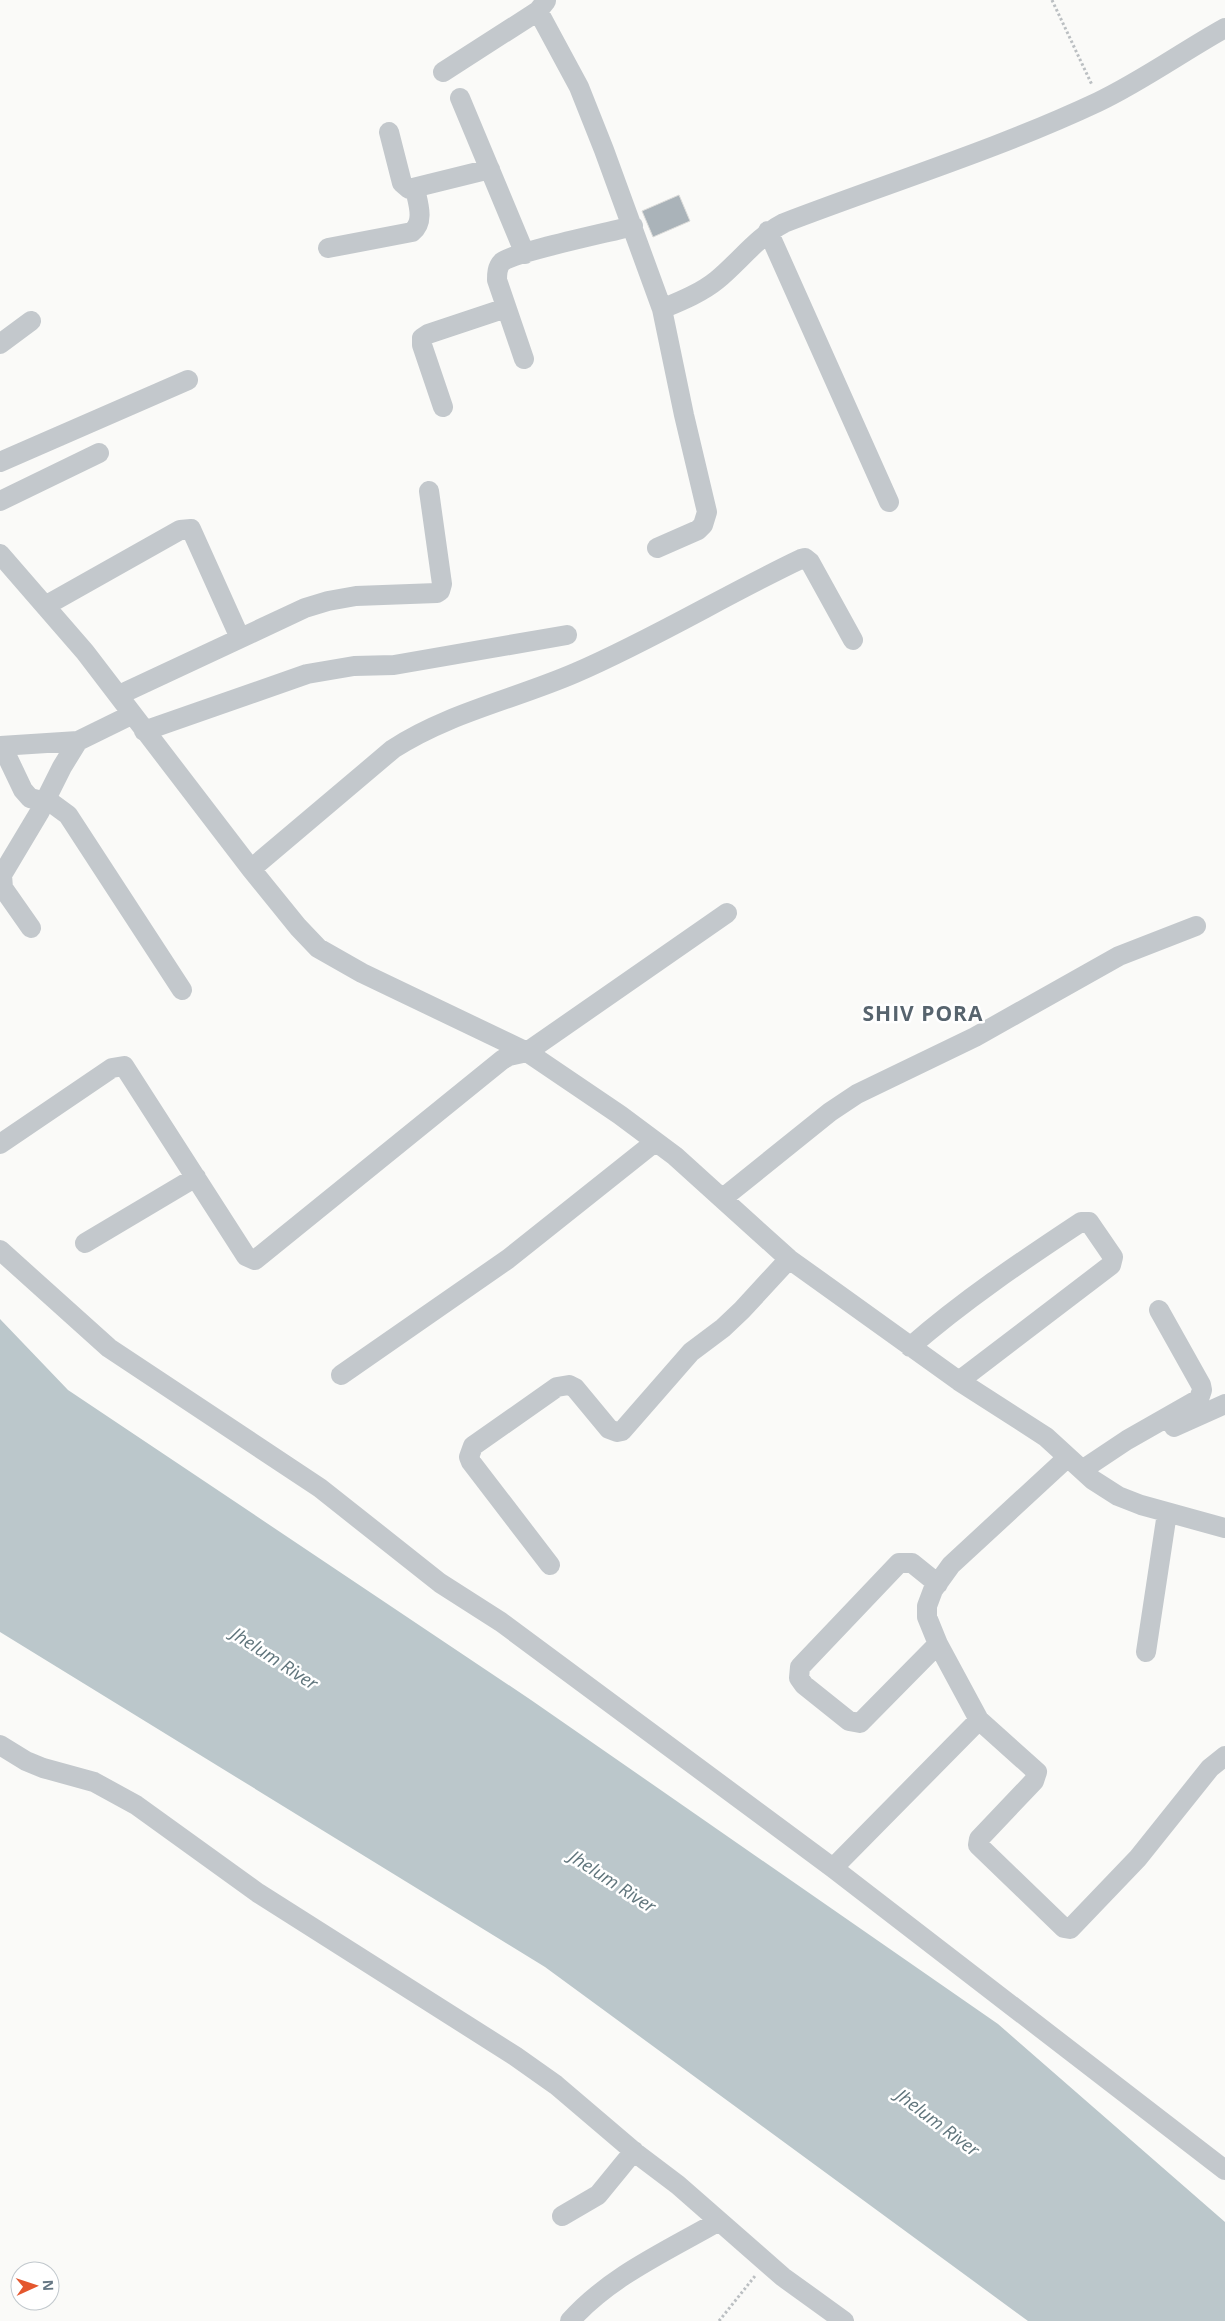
<svg xmlns="http://www.w3.org/2000/svg" width="1225" height="2321" font-family="'Open Sans',sans-serif">
<style>
.water{fill:#bbc7cb}
.building{fill:#aab3b9;stroke:#dcdcda}
.lines{fill:none;stroke-linecap:round;stroke-linejoin:round}
.path{stroke:#bbbfc2;stroke-width:3;stroke-dasharray:2.5 2.5;stroke-linecap:butt}
.minor{stroke:#c3c8cc;stroke-width:20}
.labels{text-anchor:middle;dominant-baseline:central;stroke-width:5;stroke-linejoin:round;paint-order:stroke}
.water-label{font-size:18px;font-style:italic;fill:#60757c;stroke:#fff}
.district-label{font-size:21px;font-weight:bold;letter-spacing:1px;fill:#57646e;stroke:#fff}
</style>
<rect width="100%" height="100%" fill="#fafaf8"/>
<path class="water" d="M0,1319l68,71 463,310 467,324 227,198v99h-197l-483,-354 -545,-335z"/>
<path class="building" d="M679,195l11,26 -37,16 -11,-26z"/>
<g class="lines">
<path class="path" d="M1052,0l40,85
M719,2321l36,-45"/>
<path class="minor" d="M538,11l41,76 25,63 58,159 22,106 23,97 -4,13 -5,5 -41,18
M443,72l95,-61 8,-10
M460,98l65,156
M389,132l13,51 7,6 81,-20
M768,231l121,271
M328,248l84,-16c13,-10 6,-29 3,-43
M662,309c19,-8 39,-16 55,-29 23,-19 40,-43 67,-57 104,-40 212,-73 314,-121 44,-21 84,-50 127,-74
M0,344l31,-23
M524,359l-27,-79c0,-6 0,-13 5,-18 12,-10 109,-30 131,-36
M443,407l-21,-62v-7l6,-4 78,-26
M0,462l188,-82
M0,501l99,-48
M0,554l85,98 166,217 47,58 20,21 44,25 165,79 93,63 55,41 114,103 170,122 87,56 47,43 25,16 23,9 84,23
M45,606l135,-76 11,-1 49,109
M119,695l186,-87 23,-7 28,-5 81,-3 3,-2 2,-7 -13,-93
M144,731l163,-57 47,-8 40,-1 173,-30
M0,746l78,-5 53,-26
M2,746l21,44 7,8 23,6 15,11 114,175
M251,869l142,-120c55,-36 122,-50 182,-76 77,-33 150,-78 226,-114l4,-1 5,4 43,78
M31,928l-28,-40 -1,-13 37,-62 23,-46 16,-26
M0,1144l112,-76 12,-2 122,190 9,4 247,-200 7,-4 18,-4 200,-139
M723,1198l107,-86 27,-18 118,-57 144,-81 77,-30
M85,1243l111,-66
M0,1250l109,98 211,140 120,95 61,39 332,246 392,302
M910,1347c54,-47 112,-86 171,-125h8l24,35 -2,8 -152,116
M341,1375l167,-116 147,-117
M1174,1427l51,-23
M1068,1457l-117,108 -18,25 -6,16v11l11,27 41,76 58,52 -3,9 -55,58 -1,6 86,83 6,1 68,-71 72,-90 15,-12
M1082,1470l45,-30 72,-41 3,-9 -1,-5 -42,-75
M550,1565l-79,-103 -2,-5 4,-11 84,-59 12,-2 6,3 34,41 8,3 5,-1 69,-79 32,-24 19,-18 47,-51
M938,1584l-26,-21h-13l-99,104 -1,11 5,7 45,36 11,2 78,-79
M1146,1652l21,-139
M0,1745l26,16 17,7 51,14 42,23 122,88 257,163 41,29 81,69 41,31 105,92 61,44
M833,1868l146,-148
M562,2216l36,-21 36,-44
M570,2321c40,-45 97,-70 149,-100"/>
</g>
<g class="labels">
<g class="water-label">
<text transform="translate(275 1658) rotate(33)">Jhelum River</text>
<text transform="translate(613 1881) rotate(33)">Jhelum River</text>
<text transform="translate(938 2122) rotate(37)">Jhelum River</text>
</g>
<g class="district-label">
<text x="923" y="1013">SHIV PORA</text>
</g>
</g>
<g transform="translate(35 2286) rotate(87)"><circle r="24" fill="#ffffff" stroke="#c1c8cd"/>
<path d="M0-4L9 19L0 12L-9 19Z" fill="#e4572e"/>
<text y="-8" font-size="14" font-weight="bold" text-anchor="middle" fill="#657683">N</text>
</g>
</svg>
